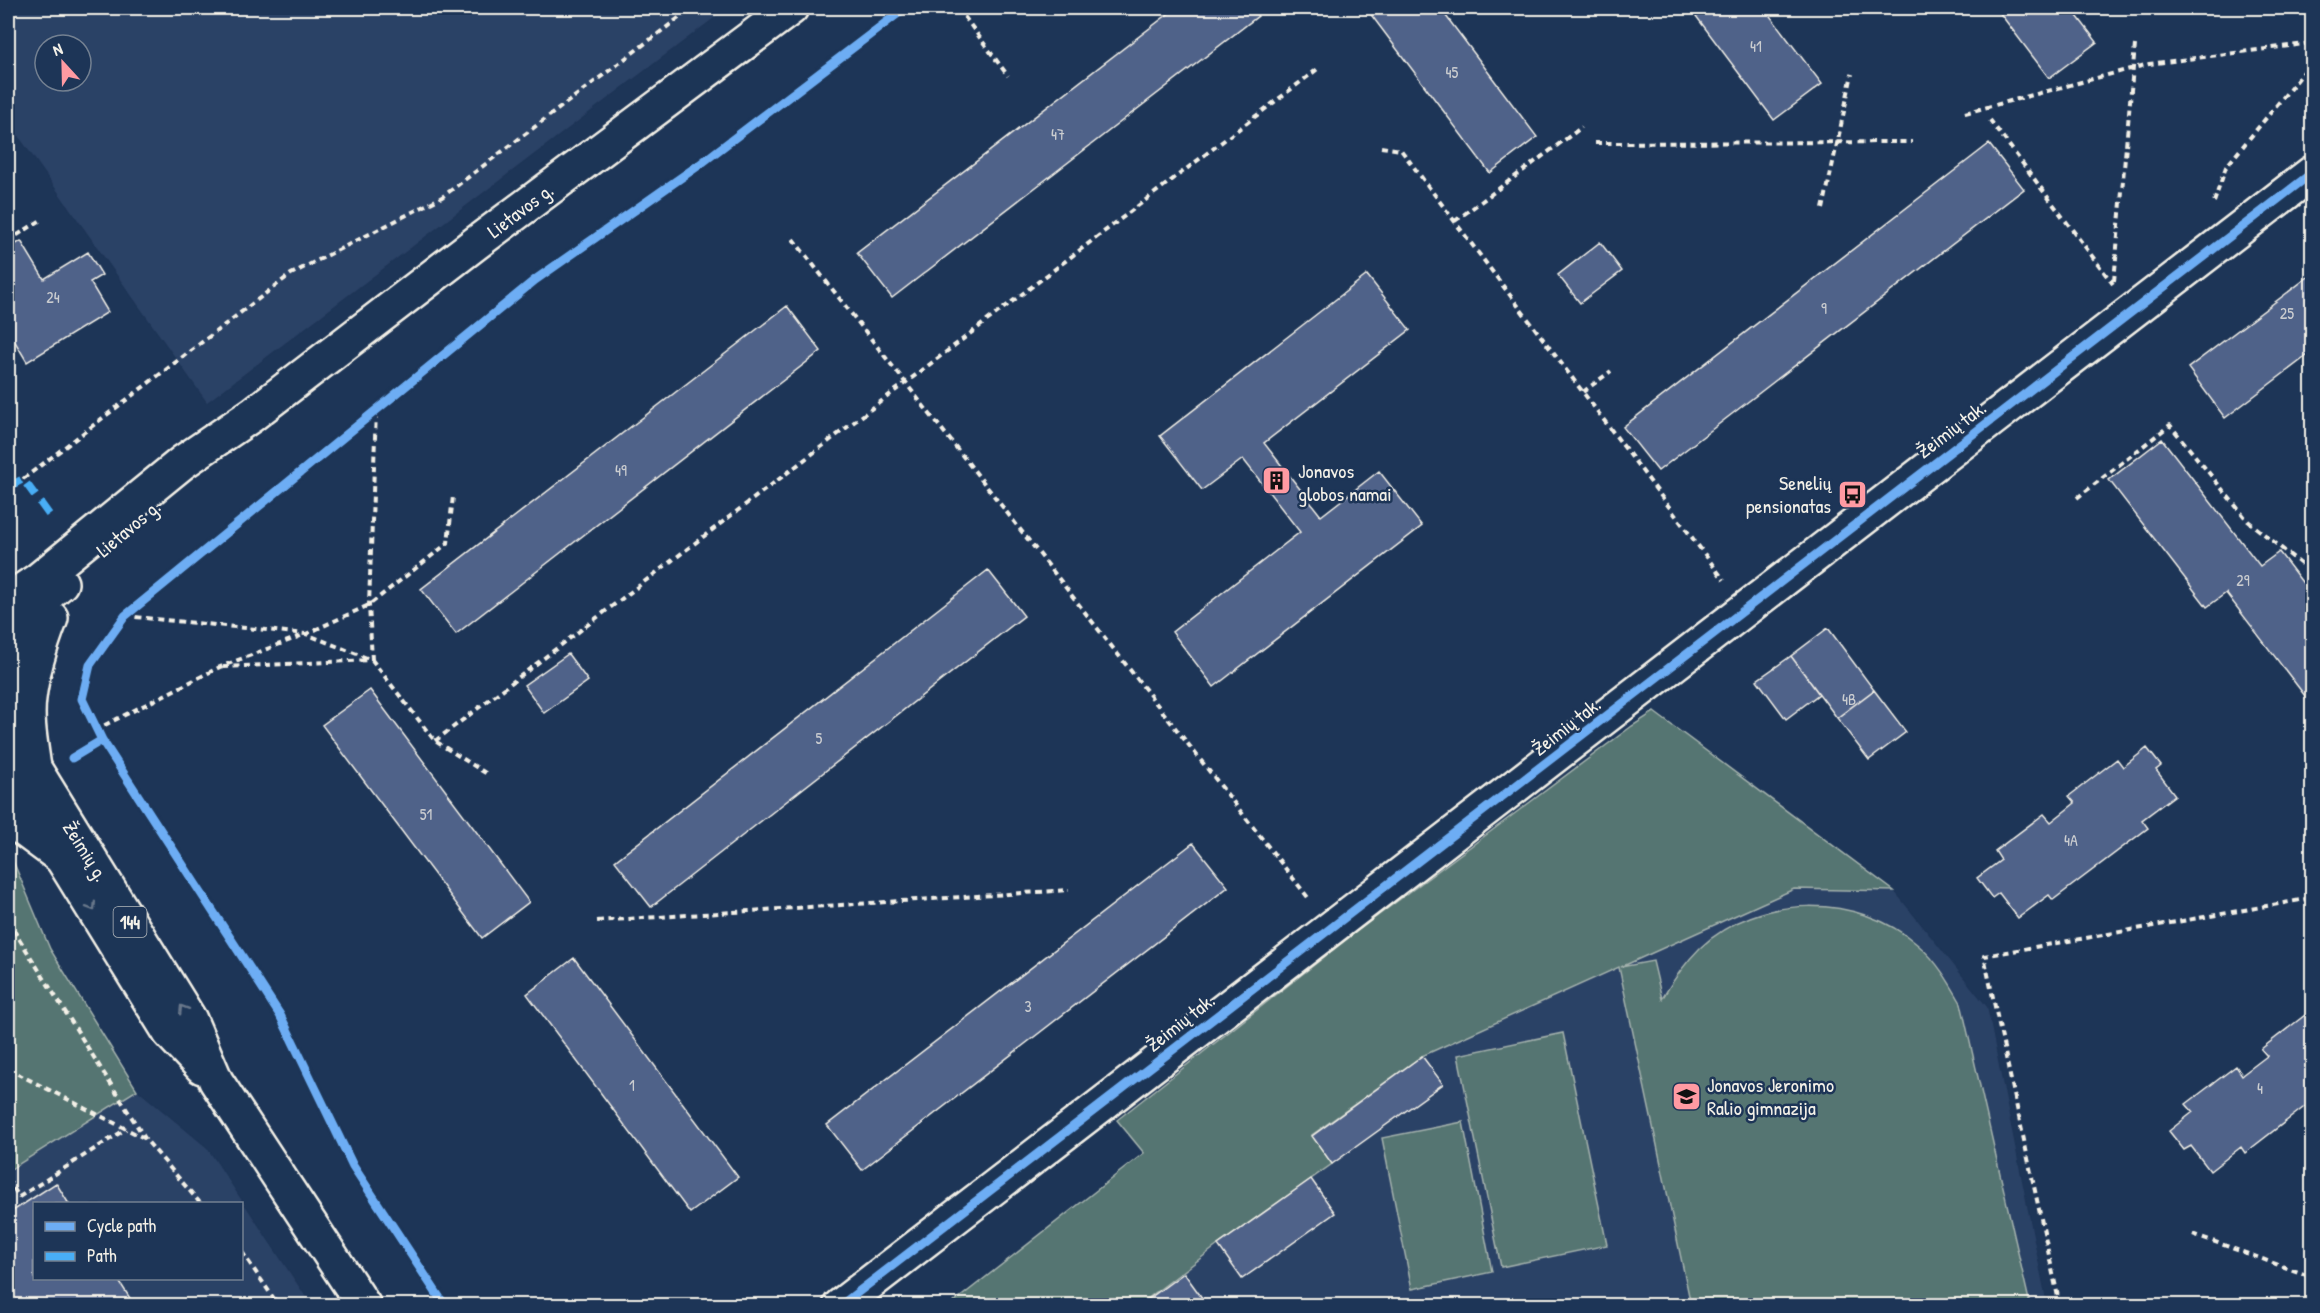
<svg xmlns="http://www.w3.org/2000/svg" width="2320" height="1313" font-family="'Patrick Hand',sans-serif">
<style>
.built{fill:#2c4266;fill-rule:evenodd}
.green{fill:#557472;stroke:#a4b2ad;stroke-width:1.5}
.building{fill:#506289;stroke:#f4f1e8;stroke-width:1.5}
.lines{fill:none;stroke-linecap:round;stroke-linejoin:round}
.street-casing{stroke:#f4f1e8;stroke-width:38}
.secondary-casing{stroke:#f4f1e8;stroke-width:38}
.primary-casing{stroke:#f4f1e8;stroke-width:38}
.path{stroke:#f4f1e8;stroke-width:4;stroke-dasharray:6 4.5;stroke-linecap:butt}
.street{stroke:#1d3557;stroke-width:33}
.secondary{stroke:#1d3557;stroke-width:33}
.primary{stroke:#1d3557;stroke-width:33}
.quiet{stroke:#49aef6;stroke-width:8;stroke-dasharray:15 8;stroke-linecap:butt}
.cycleway-casing{stroke:#1d3557;stroke-width:13}
.cycleway{stroke:#6dadf4;stroke-width:9}
.oneway{stroke:#68778a}
.labels{text-anchor:middle;dominant-baseline:central;stroke-width:5;stroke-linejoin:round;paint-order:stroke}
.number-label{font-size:16px;fill:#cbcdd0}
.shield{fill:#1d3557;stroke:#b4b9bc;stroke-width:1.5}
.shield-label{font-size:18px;font-weight:bold;fill:#f4f1e8}
.street-label{font-size:20px;fill:#f4f1e8;stroke:#1d3557}
.poi-label{font-size:20px;fill:#f4f1e8;stroke:#1d3557;text-anchor:start}
</style>
<rect width="100%" height="100%" fill="#1d3557"/>
<filter id="ink" filterUnits="userSpaceOnUse"><feTurbulence type="fractalNoise" baseFrequency=".0167" numOctaves="2"/><feDisplacementMap in="SourceGraphic" scale="12" xChannelSelector="R" yChannelSelector="G"/><feConvolveMatrix kernelMatrix="1 2 1 2 8 2 1 2 1" color-interpolation-filters="sRGB"/></filter>
<g filter="url(#ink)">
<path class="built" d="M8,8h719l-520,394 -199,-281zM45,45h36v36h-36z
M1794,889l100,2 93,116 60,298 -908,1 79,-61 94,-109 110,-80z
M137,1090l70,58 104,157 -303,1v-135zM34,1204h208v74h-208z"/>
<path class="green" d="M1654,712l240,179 -100,-2 -173,78 32,-6 9,38c11,-19 22,-35 38,-51 58,-55 159,-55 218,-3 19,16 31,37 43,58l69,302h-339l-72,-338 -197,89 -110,79 20,29 -114,81 -79,60 -190,1 195,-153 -27,-33 239,-188 276,-206z
M8,849l42,100 87,141 -129,81z
M1563,1033l44,212 -106,22 -43,-212z
M1463,1122l29,150 -80,17 -30,-151z"/>
<path class="building" d="M1176,8h76l6,8 -366,282 -35,-45z
M1366,8h74l97,129 -47,36z
M1690,8h74l58,76 -48,36z
M1996,8h75l26,34 -48,36z
M1989,144l35,45 -366,282 -35,-44z
M21,241l23,38 44,-27 14,23 -12,7 18,30 -81,50 -19,-32v-81z
M1600,242l22,29 -42,32 -22,-28z
M2312,274v78l-87,66 -37,-50z
M1367,275l43,55 -146,113 57,73 58,-45 43,55 -208,161 -42,-55 128,-100 -57,-73 -41,31 -42,-54z
M787,306l34,45 -365,283 -35,-45z
M2162,439l98,127 19,-14 33,43v110l-86,-112 -19,14 -98,-127z
M988,570l36,46 -373,291 -36,-46z
M1828,628l46,62 -37,28 -46,-62z
M568,654l20,27 -44,32 -20,-28z
M1791,656l28,38 -33,25 -29,-39z
M370,690l159,212 -47,36 -160,-213z
M1874,690l32,42 -37,28 -32,-42z
M2147,748l14,18 -5,4 19,25 -33,25 6,8 -95,72 -4,-5 -31,23 -19,-25 -7,5 -15,-20 24,-18 -6,-9 49,-37 7,8 24,-19 -6,-7 48,-37 6,8z
M1193,843l35,44 -366,283 -35,-45z
M574,958l164,219 -48,36 -163,-219z
M2309,1012l3,4v85l-67,52 -4,-6 -31,24 -19,-25 -7,4 -15,-19 24,-19 -7,-8 50,-38 6,9 25,-19 -6,-7z
M1422,1056l21,28 -111,80 -20,-28z
M1311,1179l24,34 -93,66 -24,-34z
M56,1183l13,21h-35v74h83l18,28h-127v-92z
M1184,1273l21,29 -4,4h-62z"/>
<g class="lines">
<defs>
<path id="street" d="M840,1306l1472,-1133"/>
<path id="secondary" d="M8,600l30,-20 145,-118 69,-47 224,-172 315,-235
M16,649c10,-31 20,-46 45,-66
M34,768c-3,-23 -8,-47 -5,-70 3,-27 12,-54 22,-80
M8,818l54,40"/>
<path id="primary" d="M8,626c10,20 12,40 0,59
M8,714l5,19 21,35 156,252 26,61 148,225
M8,771l162,262 32,34"/>
</defs>
<use href="#street" class="street-casing"/>
<use href="#secondary" class="secondary-casing"/>
<use href="#primary" class="primary-casing"/>
<path class="path" d="M958,8l50,68
M1965,113l184,-49 163,-21
M1990,120l123,164
M1595,143l317,-1
M1381,147l20,3 323,430
M2214,202l12,-35 86,-105
M1823,209l29,-135
M1455,221l127,-94
M793,239l517,661
M8,241l33,-21
M2114,281l21,-236
M1583,392l28,-21
M23,479l268,-205 151,-77 250,-189
M2077,498l93,-73 78,96 64,52
M125,616l181,18 66,26 63,81 52,33
M372,660l-3,-55 7,-195
M223,667l146,-7
M95,730l125,-63 86,-33 63,-29 79,-62 5,-47
M435,741l884,-673
M8,921l138,219 55,64
M597,921l472,-31
M8,1069l138,70
M8,1179l11,18 107,-68
M2193,1234l119,43
M242,1252l37,54
M2060,1306l-76,-350 328,-58"/>
<use href="#street" class="street"/>
<use href="#secondary" class="secondary"/>
<use href="#primary" class="primary"/>
<path class="quiet" d="M8,487l15,-8 27,37"/>
<defs>
<path id="cycleway" d="M102,740l-20,-41 8,-34 35,-49 410,-336 164,-115 206,-157
M72,758l30,-18 178,275 73,151 92,140
M840,1306l1472,-1133"/>
</defs>
<use href="#cycleway" class="cycleway-casing"/>
<use href="#cycleway" class="cycleway"/>
</g>
<defs><path id="oneway-chevron" d="M-2-3.5L2.5 0L-2 3.5" fill="none" stroke-width="1.6" stroke-linecap="round" stroke-linejoin="round" transform="scale(1.5)"/></defs>
<g class="oneway">
<use href="#oneway-chevron" transform="translate(92 907) rotate(58)"/>
<use href="#oneway-chevron" transform="translate(183 1009) rotate(-122)"/>
</g>
</g>
<defs>
<symbol id="building-square" viewBox="-11 -11 22 22"><rect x="-9" y="-9" width="18" height="18" rx="4" fill="#ff9aa2" stroke="#1d3557"/><path d="M-4-6H4V6H1V3H-1V6H-4ZM-2.5-4.3h1.7v1.8h-1.7ZM.8-4.3h1.7v1.8H.8ZM-2.5-1h1.7V.8h-1.7ZM.8-1h1.7V.8H.8Z" fill="#111"/></symbol>
<symbol id="bus-square" viewBox="-11 -11 22 22"><rect x="-9" y="-9" width="18" height="18" rx="4" fill="#ff9aa2" stroke="#1d3557"/><path d="M-5-6H5V4H4V6H2V4H-2V6H-4V4H-5ZM-3.5-4V0h7V-4ZM-3.5 1.2v1.5H-2V1.2ZM2 1.2v1.5H3.5V1.2Z" fill="#111"/></symbol>
<symbol id="school-square" viewBox="-11 -11 22 22"><rect x="-9" y="-9" width="18" height="18" rx="4" fill="#ff9aa2" stroke="#1d3557"/><path d="M0-5L7-2L0 1L-7-2ZM-4 1L0 2.5L4 1V4Q0 6-4 4Z" fill="#111"/></symbol>
</defs>
<g fill-rule="evenodd">
<use href="#building-square" x="1260" y="464" width="33" height="33"/>
<use href="#bus-square" x="1836" y="478" width="33" height="33"/>
<use href="#school-square" x="1670" y="1080" width="33" height="33"/>
</g>
<g class="labels">
<g class="number-label">
<text x="1756" y="46">41</text>
<text x="1452" y="72">45</text>
<text x="1058" y="134">47</text>
<text x="53" y="297">24</text>
<text x="1824" y="308">9</text>
<text x="2287" y="313">25</text>
<text x="621" y="470">49</text>
<text x="2243" y="580">29</text>
<text x="1849" y="699">4B</text>
<text x="819" y="738">5</text>
<text x="426" y="814">51</text>
<text x="2071" y="840">4A</text>
<text x="1028" y="1006">3</text>
<text x="632" y="1085">1</text>
<text x="2260" y="1088">4</text>
</g>
<rect class="shield" x="113.5" y="907" width="33" height="30" rx="4.5"/>
<g class="shield-label">
<text x="130" y="922">144</text>
</g>
<g class="street-label">
<text transform="translate(520 210) rotate(-37)">Lietavos g.</text>
<text transform="translate(1951 429) rotate(-37)">Žeimių tak.</text>
<text transform="translate(128 528) rotate(-40)">Lietavos g.</text>
<text transform="translate(1566 726) rotate(-38)">Žeimių tak.</text>
<text transform="translate(86 851) rotate(58)">Žeimių g.</text>
<text transform="translate(1180 1022) rotate(-38)">Žeimių tak.</text>
</g>
<g class="poi-label">
<text x="1298" y="470">Jonavos<tspan x="1298" dy="23">globos namai</tspan></text>
<text x="1831" y="482" text-anchor="end">Senelių<tspan x="1831" dy="23">pensionatas</tspan></text>
<text x="1707" y="1084">Jonavos Jeronimo<tspan x="1707" dy="23">Ralio gimnazija</tspan></text>
</g>
</g>
<rect width="2320" height="1313" fill="none" stroke="#1d3557" stroke-width="30"/>
<rect x="15" y="15" width="2290" height="1283" fill="none" stroke="#f4f1e8" stroke-width="2" filter="url(#ink)"/>
<rect x="33" y="1202" width="210" height="78" fill="#1d3557" stroke="#738091" stroke-width="1.5"/>
<rect x="45" y="1222" width="30" height="9" fill="#6dadf4" stroke="#738091" stroke-width="1.5"/>
<text x="87" y="1232" font-size="18" fill="#f4f1e8">Cycle path</text>
<rect x="45" y="1252" width="30" height="9" fill="#49aef6" stroke="#738091" stroke-width="1.5"/>
<text x="87" y="1262" font-size="18" fill="#f4f1e8">Path</text>
<g transform="translate(63 63) rotate(338)"><circle r="28" fill="#1d3557" stroke="#738091" stroke-width="1.5"/>
<path d="M0-4.5L10 22L0 15L-10 22Z" fill="#ff9aa2"/>
<text y="-9" font-size="16" font-weight="bold" text-anchor="middle" fill="#f4f1e8">N</text>
</g>
</svg>
